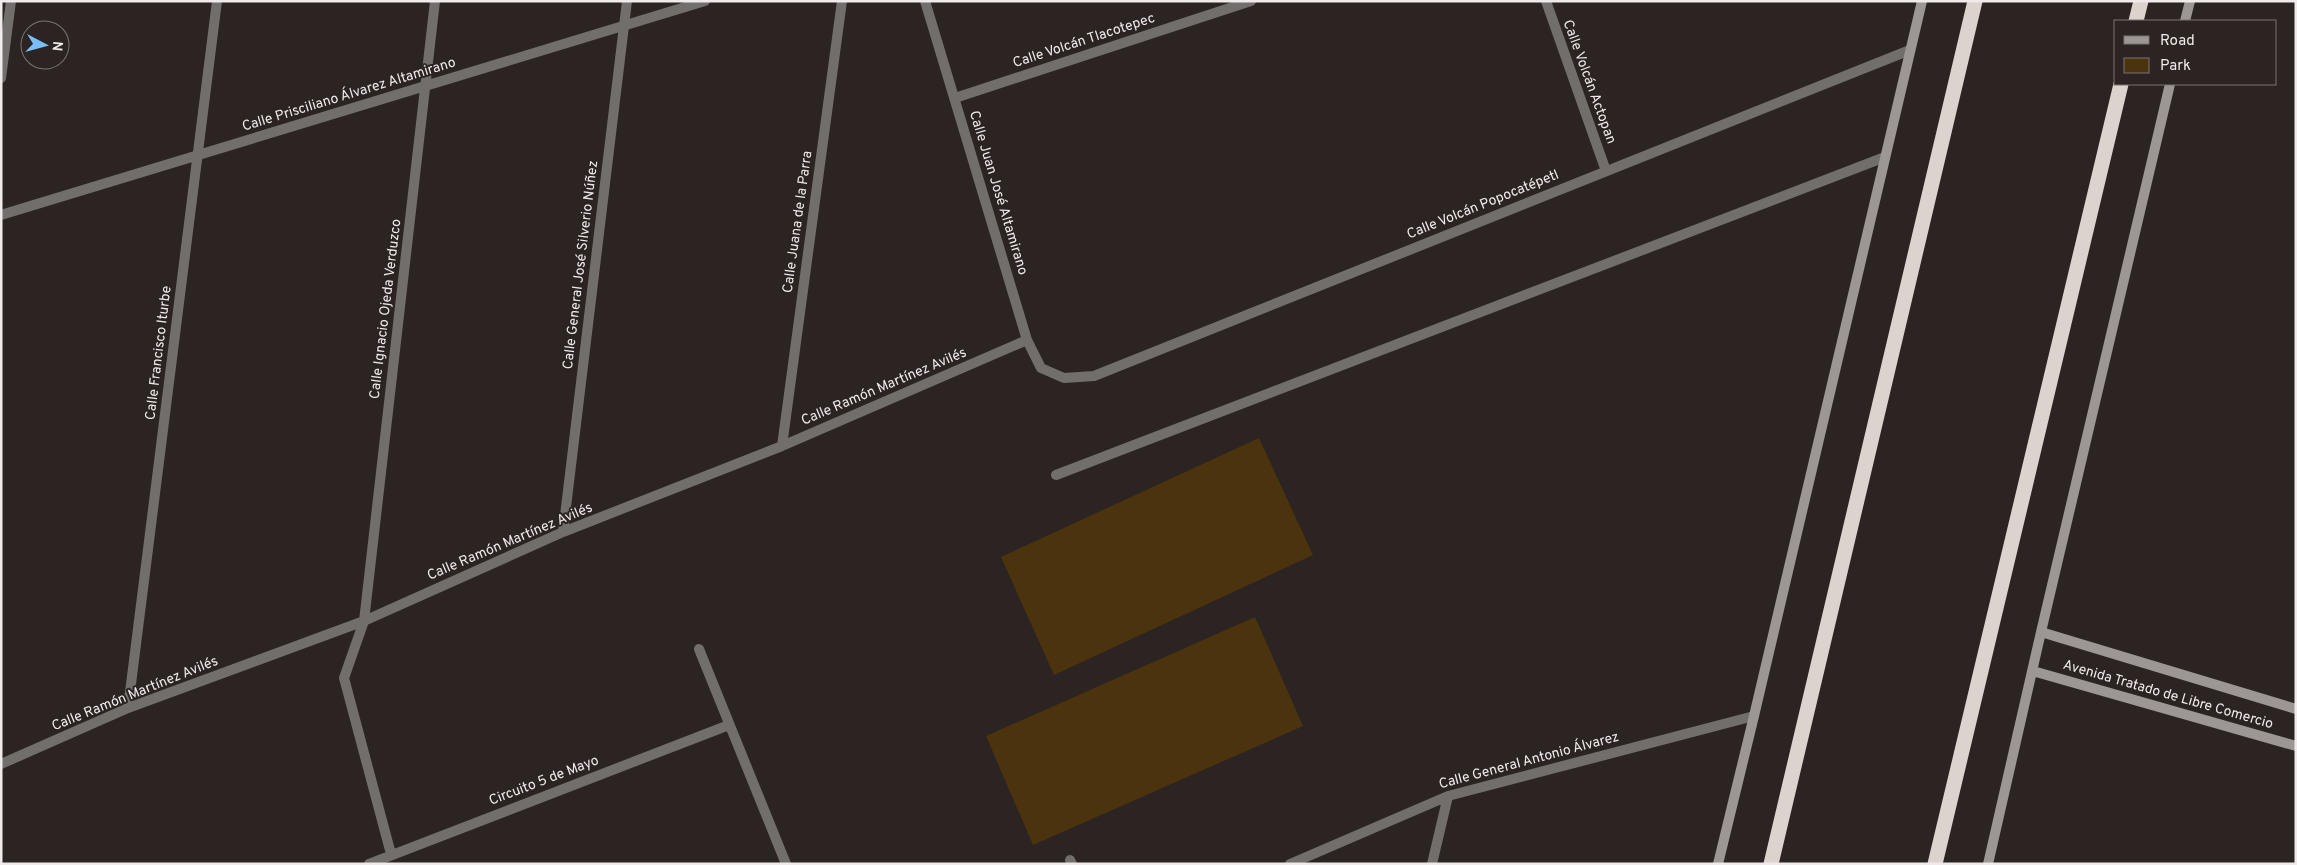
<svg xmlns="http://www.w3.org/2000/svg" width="2297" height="865" font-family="Overpass,sans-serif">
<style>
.green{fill:#4b330d}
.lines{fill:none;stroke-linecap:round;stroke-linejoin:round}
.lane{stroke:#716e6c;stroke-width:10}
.street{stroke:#716e6c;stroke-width:10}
.secondary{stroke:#9c9794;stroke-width:10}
.highway{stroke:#dcd3ce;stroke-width:15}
.labels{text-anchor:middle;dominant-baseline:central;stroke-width:4;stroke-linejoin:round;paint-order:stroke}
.street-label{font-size:14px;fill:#f0eaea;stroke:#2b2423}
</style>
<rect width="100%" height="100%" fill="#2b2423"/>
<path class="green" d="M1259,438l54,117 -259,120 -53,-118z
M1255,617l48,109 -270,119 -47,-109z"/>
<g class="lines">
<path class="lane" d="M1056,475l829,-318"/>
<path class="street" d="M925,1l102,339 14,28 23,10 30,-2 816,-326
M1546,1l60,170
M1,78l10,-77
M955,98l296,-97
M1,215l704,-214
M782,446l60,-445
M563,532l64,-531
M699,649l87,215
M128,708l89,-707
M1,764l127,-56 236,-87 199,-89 219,-86 245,-106
M391,854l-47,-176 20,-57 71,-620
M1070,860l2,4
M369,864l360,-139
M1290,864l158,-68 306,-80
M1432,864l16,-68"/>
<path class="secondary" d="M2185,21l5,-20
M2041,632l255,77
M2033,671l263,75
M1718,864l36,-148 168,-715
M1988,864l53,-232 129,-548"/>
<path class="highway" d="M2136,21l5,-20
M1771,864l204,-863
M1935,864l186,-780"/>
</g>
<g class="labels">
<g class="street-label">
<text transform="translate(1084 41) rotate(-18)">Calle Volcán Tlacotepec</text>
<text transform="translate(1589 82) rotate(70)">Calle Volcán Actopan</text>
<text transform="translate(349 95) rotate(-17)">Calle Prisciliano Álvarez Altamirano</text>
<text transform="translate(998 193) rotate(73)">Calle Juan José Altamirano</text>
<text transform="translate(1483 205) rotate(-22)">Calle Volcán Popocatépetl</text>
<text transform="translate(798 222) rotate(-82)">Calle Juana de la Parra</text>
<text transform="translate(581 265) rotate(-83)">Calle General José Silverio Núñez</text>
<text transform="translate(386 309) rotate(-83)">Calle Ignacio Ojeda Verduzco</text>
<text transform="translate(159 353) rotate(-83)">Calle Francisco Iturbe</text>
<text transform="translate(884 387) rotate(-23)">Calle Ramón Martínez Avilés</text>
<text transform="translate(510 542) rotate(-23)">Calle Ramón Martínez Avilés</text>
<text transform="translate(135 694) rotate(-22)">Calle Ramón Martínez Avilés</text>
<text transform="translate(2168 695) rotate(16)">Avenida Tratado de Libre Comercio</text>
<text transform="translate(1529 761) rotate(-15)">Calle General Antonio Álvarez</text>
<text transform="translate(544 781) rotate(-21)">Circuito 5 de Mayo</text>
</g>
</g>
<rect width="2297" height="865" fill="none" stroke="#f0eaea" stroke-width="5"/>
<rect x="2114" y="20" width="162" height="65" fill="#2b2423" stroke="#7a7373"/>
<rect x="2124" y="36" width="25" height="8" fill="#9c9794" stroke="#7a7373"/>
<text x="2160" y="45" font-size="15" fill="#f0eaea">Road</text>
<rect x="2124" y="58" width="25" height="15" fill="#4b330d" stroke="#7a7373"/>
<text x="2160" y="70" font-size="15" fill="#f0eaea">Park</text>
<g transform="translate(45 45) rotate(96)"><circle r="24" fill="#2b2423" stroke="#7a7373"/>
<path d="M0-4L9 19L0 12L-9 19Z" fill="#78bff7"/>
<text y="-8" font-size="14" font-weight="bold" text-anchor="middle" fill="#f0eaea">N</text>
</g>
</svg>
